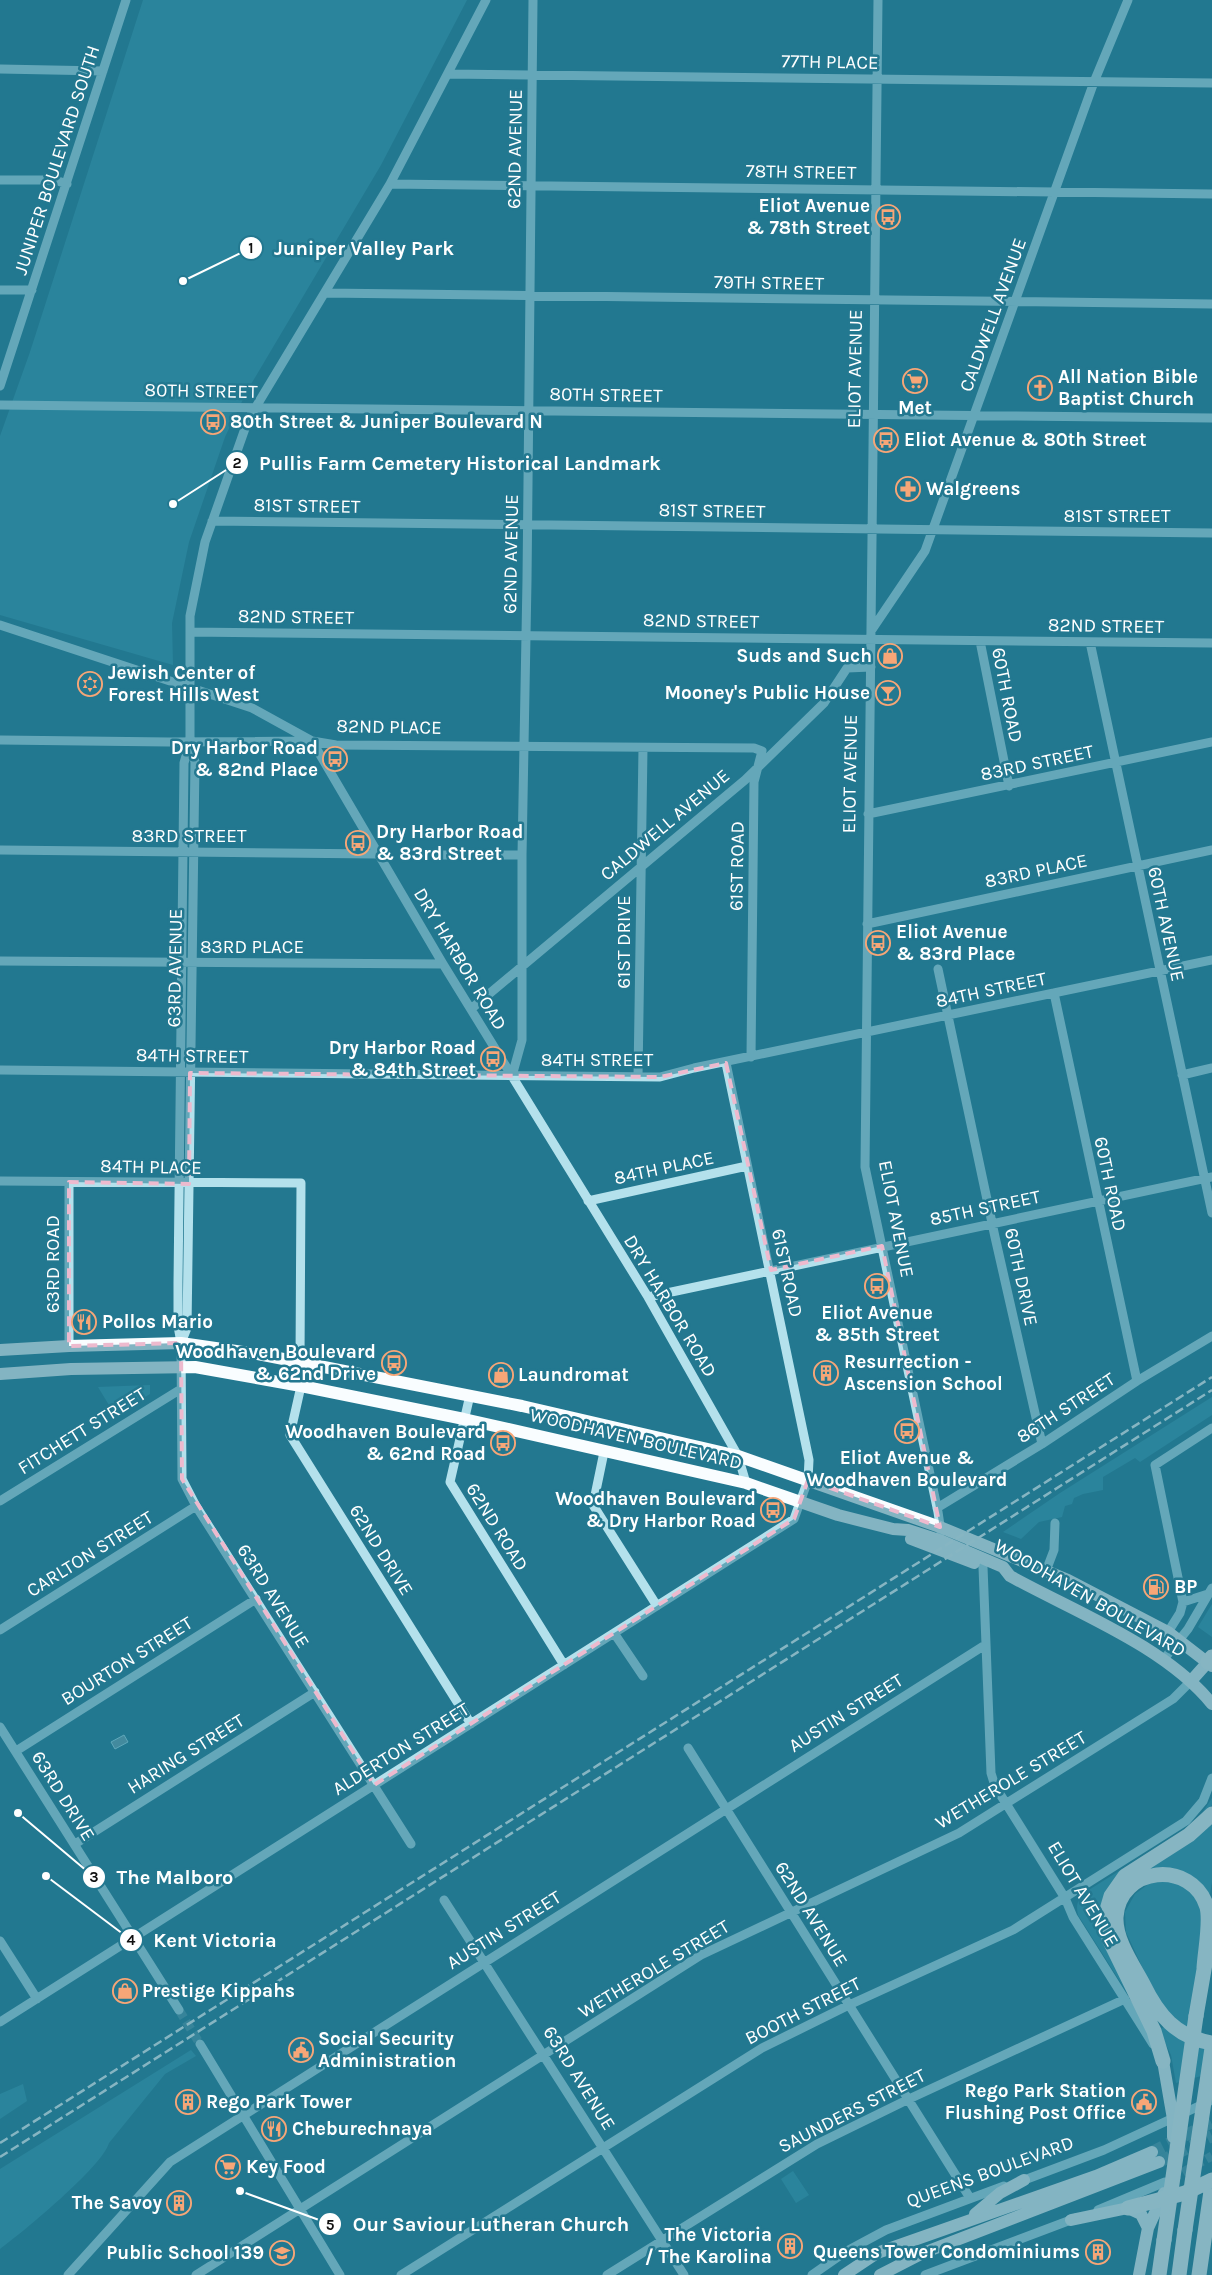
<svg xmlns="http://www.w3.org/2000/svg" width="1212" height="2275" font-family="Karla,sans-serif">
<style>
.green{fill:#3493ab}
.water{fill:#6ba1af;stroke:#a8e0ed}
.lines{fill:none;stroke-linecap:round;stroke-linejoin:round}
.minor-tunnel{stroke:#4f93a6;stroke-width:9;stroke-dasharray:9 4.5;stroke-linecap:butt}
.major-tunnel{stroke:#4f93a6;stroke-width:12;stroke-dasharray:12 6;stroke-linecap:butt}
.minor{stroke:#b4e1ec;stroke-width:9}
.major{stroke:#f9fdff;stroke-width:12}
.highway{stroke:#fff;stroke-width:15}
.rail{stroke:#fff;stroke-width:2.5;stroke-dasharray:9 4;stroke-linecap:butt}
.highway-bridge{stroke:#fff;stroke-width:15}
.marked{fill:none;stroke:#edbace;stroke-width:4;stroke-dasharray:10 6;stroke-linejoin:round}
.labels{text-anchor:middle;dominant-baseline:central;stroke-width:5;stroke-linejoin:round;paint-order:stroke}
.street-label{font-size:19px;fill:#fff;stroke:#237890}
.poi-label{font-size:19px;font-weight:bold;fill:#fff;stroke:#237890;text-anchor:start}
.leader{fill:none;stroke:#fff;stroke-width:2}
.callout-dot{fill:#fff;stroke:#237890;stroke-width:2}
.mark-label{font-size:15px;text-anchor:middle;font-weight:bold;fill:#111}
.callout-label{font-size:20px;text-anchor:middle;font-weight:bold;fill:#fff;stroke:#237890;stroke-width:5;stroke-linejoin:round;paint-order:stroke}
</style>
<rect width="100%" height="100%" fill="#237890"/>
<path class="green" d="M143,0h324l-86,165 -134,226 -22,46 -36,105 -17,81 1,42 -173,-50v-179l30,-84z
M150,1385v9l-35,21 -17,-28z
M1212,1397v18l-72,47 -5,-4 -32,19v13l-20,4 -9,4 -2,6 -7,2 -3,11 -23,5 -18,17 -18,-7 57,-39z
M1212,1604v33l-14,-10z
M1212,1798v7l-16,19 -84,59 19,116 -53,-84c-2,-10 -1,-14 6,-22l97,-61 18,-14z
M1212,1824v58l-2,12 -69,-21 49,-30z
M1167,1881c13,4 28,8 33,23 8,23 -8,99 -12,126l-15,-13 -17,-20 -30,-65 -1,-20 10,-18 15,-11z
M1164,2027l48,24v22l-36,10 -5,-28 -12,-25z
M191,2050l5,6 -31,18 -56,69c-7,24 -86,89 -109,106v-80z
M23,2084l4,17 -27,18v-25z
M793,2171l16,24 -13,8 -15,-24z"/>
<path class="water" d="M124,1735l4,7 -13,7 -4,-7z
M857,2101l4,9 -14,7 -5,-9z"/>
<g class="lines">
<path class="minor-tunnel" d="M179,2010l21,34
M1171,2179l41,-23"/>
<path class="major-tunnel" d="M1152,2152l60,-30
M1159,2162l53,-26"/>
<path class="minor" d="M878,0l-13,1167 73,345 3,20
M0,69l103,2
M448,74l764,9
M0,180h55l12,4
M390,184l822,10
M0,290h32
M325,293l887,11
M0,386l126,-386
M0,405l1212,13
M212,521l1000,12
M0,625l252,83 60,33 131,223 205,333 90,159 8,27
M871,631l54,-80 169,-469 34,-82
M190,632l1022,11
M980,641l29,145
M1090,642l122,571
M0,740l169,2 143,-1 24,4 418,3 8,3 -8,31 -3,275
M868,814l344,-72
M0,850l377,4
M441,855h81
M867,924l345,-74
M0,961l443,3
M938,969l57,268 47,207
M1054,993l83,388
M471,1009l274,-229 79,-77 23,-35 24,-1
M0,1070l660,7 34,-9 518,-108
M1182,1075l30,-7
M512,1076l10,-36v-185l5,-275 6,-580
M638,1077l5,-329
M0,1181l301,2 -1,178
M588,1201l159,-35
M648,1297l564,-120
M181,1343l6,-15 8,-566 -5,-19
M69,1346v-164
M301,1386l-11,49 181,289
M470,1395l-20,87 114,183
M604,1452l-11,53 64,101
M0,1501l181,-112
M937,1508l105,-64 95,-63 75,-45
M983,1567l8,206 4,13 70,112 8,19 80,127
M1046,1571l8,-21 1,-27
M1183,1602l25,-8
M0,1630l196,-124
M1168,1632l12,-19 3,-11 -28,-137 57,-37
M614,1633l29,43
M1164,1659l24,-30 24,-41
M0,1727l179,283
M688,1748l282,450
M16,1751l240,-152
M75,1844l240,-152
M411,1844l-215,-338 -14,-27 -1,-136 -3,-17v-43l6,-520 6,-21v-126l15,-74 43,-122 142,-236 96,-184
M444,1900l240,375
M0,1941l37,58
M0,2022l794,-503 14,-39 1,-20 -83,-397
M200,2044l140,231
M1019,2182l85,-32 108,-50
M1098,2210l67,-28
M68,2275l102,-113 815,-517
M196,2275l505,-320 258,-122 214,-134 18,-18
M401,2275l361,-227 87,-43 164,-75 173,-109 17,-20 9,-23
M607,2275l210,-131 92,-45 216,-100
M812,2275l33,-23 41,-22 118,-44
M925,2275l151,-57"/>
<path class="major" d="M0,1350l69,-4 112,-3 77,11 264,52 216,50 202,71 128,53 100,52 44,34
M0,1374l71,-5 124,-2 106,19 163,33 282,64 92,32 55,14 15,1 34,11 61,26 7,9c65,36 155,70 202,128
M911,1539l63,24
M1191,1681l17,-19
M1163,2061l10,58v18
M975,2214l25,-21 24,-13
M1071,2220l57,-12 13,6 7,14
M844,2275l33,-22 219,-77 56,-24
M880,2275l43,-22 236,-91
M1139,2275l9,-47 16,-35"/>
<path class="highway" d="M1208,1662l4,-5
M1204,1968c1,-17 7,-46 3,-61 -15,-48 -88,-41 -91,10 -1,23 17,48 27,67 15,31 33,53 69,59
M1196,2016l10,-58
M1163,2061l-9,-30 -45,-92 -3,-26 5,-17 14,-20 64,-41 23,-21
M1128,2208l57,-15 27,-13
M1159,2275l5,-35
M1179,2275l6,-45
M1199,2275l13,-91"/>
<path class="rail" d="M0,2143l1212,-766
M0,2157l1212,-767"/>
<path class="highway-bridge" d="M1185,2230l27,-182
M1164,2240l32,-224"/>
</g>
<path d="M0 0H1212V2275H0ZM726,1063l45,207 111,-24 58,281 -132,-47 -14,39 -420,266 -192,-306 -1,-136 -112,3v-164l120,2 1,-111 470,4z" fill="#237890" fill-opacity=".55" fill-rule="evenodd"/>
<path class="marked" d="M726,1063l45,207 111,-24 58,281 -132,-47 -14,39 -420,266 -192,-306 -1,-136 -112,3v-164l120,2 1,-111 470,4z"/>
<defs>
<symbol id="bus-ring" viewBox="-11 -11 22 22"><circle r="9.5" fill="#237890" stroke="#f7a677" stroke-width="1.5"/><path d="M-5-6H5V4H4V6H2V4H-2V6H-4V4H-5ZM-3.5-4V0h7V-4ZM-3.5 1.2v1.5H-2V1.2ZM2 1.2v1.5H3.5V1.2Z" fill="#f7a677"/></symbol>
<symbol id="supermarket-ring" viewBox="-11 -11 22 22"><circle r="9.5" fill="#237890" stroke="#f7a677" stroke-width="1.5"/><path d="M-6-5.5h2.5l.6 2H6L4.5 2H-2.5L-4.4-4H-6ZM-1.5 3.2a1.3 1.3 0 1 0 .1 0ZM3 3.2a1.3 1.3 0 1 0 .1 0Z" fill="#f7a677"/></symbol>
<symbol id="church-ring" viewBox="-11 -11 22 22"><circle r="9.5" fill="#237890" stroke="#f7a677" stroke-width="1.5"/><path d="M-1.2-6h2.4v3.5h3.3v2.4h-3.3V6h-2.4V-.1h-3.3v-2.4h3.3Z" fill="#f7a677"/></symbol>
<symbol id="pharmacy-ring" viewBox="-11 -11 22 22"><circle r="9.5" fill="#237890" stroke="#f7a677" stroke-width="1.5"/><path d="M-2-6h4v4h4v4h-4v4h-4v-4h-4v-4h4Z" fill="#f7a677"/></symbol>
<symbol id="shop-ring" viewBox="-11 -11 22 22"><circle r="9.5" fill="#237890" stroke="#f7a677" stroke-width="1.5"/><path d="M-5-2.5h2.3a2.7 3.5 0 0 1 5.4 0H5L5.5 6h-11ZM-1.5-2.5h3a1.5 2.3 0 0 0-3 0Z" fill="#f7a677"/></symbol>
<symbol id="synagogue-ring" viewBox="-11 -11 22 22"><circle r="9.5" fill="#237890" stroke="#f7a677" stroke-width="1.5"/><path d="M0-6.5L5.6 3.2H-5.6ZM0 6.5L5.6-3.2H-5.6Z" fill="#f7a677"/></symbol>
<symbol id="bar-ring" viewBox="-11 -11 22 22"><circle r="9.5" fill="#237890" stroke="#f7a677" stroke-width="1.5"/><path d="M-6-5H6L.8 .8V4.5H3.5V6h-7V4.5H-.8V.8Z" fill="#f7a677"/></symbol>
<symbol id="restaurant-ring" viewBox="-11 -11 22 22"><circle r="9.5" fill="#237890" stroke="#f7a677" stroke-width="1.5"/><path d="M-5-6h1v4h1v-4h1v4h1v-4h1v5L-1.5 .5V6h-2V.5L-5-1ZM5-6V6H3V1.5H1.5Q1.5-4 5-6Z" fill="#f7a677"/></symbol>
<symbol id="building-ring" viewBox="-11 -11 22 22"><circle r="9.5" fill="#237890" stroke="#f7a677" stroke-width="1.5"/><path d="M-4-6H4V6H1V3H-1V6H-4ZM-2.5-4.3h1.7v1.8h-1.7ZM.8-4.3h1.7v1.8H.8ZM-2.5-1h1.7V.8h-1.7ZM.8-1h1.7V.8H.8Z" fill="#f7a677"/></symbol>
<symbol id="fuel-ring" viewBox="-11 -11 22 22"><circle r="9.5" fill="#237890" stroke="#f7a677" stroke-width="1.5"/><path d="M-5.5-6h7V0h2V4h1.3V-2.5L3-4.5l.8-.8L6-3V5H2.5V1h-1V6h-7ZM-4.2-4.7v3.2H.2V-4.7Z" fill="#f7a677"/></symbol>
<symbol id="civic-ring" viewBox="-11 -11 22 22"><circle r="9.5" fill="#237890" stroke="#f7a677" stroke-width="1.5"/><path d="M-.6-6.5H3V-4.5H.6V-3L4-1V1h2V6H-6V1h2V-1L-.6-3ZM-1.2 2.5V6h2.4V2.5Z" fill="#f7a677"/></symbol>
<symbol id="school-ring" viewBox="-11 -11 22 22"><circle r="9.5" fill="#237890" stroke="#f7a677" stroke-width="1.5"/><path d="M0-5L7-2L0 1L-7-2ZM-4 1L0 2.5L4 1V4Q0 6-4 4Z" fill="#f7a677"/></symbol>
</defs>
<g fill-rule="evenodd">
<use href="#bus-ring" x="874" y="203" width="28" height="28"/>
<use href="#supermarket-ring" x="901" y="367" width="28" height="28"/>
<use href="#church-ring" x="1026" y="374" width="28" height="28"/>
<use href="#bus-ring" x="199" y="408" width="28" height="28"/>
<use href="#bus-ring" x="872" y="426" width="28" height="28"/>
<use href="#pharmacy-ring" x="894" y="475" width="28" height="28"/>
<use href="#shop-ring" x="876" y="642" width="28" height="28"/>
<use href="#synagogue-ring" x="76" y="670" width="28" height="28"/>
<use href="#bar-ring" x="874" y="679" width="28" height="28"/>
<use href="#bus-ring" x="321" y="745" width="28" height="28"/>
<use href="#bus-ring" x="344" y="829" width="28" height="28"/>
<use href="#bus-ring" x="864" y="929" width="28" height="28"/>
<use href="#bus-ring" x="479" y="1045" width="28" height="28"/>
<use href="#bus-ring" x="863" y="1272" width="28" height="28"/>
<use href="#restaurant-ring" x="70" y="1308" width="28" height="28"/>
<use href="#bus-ring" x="380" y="1349" width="28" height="28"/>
<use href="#building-ring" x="812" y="1359" width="28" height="28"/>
<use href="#shop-ring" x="487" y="1361" width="28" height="28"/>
<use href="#bus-ring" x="893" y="1417" width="28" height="28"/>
<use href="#bus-ring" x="489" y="1429" width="28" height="28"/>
<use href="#bus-ring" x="759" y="1496" width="28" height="28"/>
<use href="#fuel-ring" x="1142" y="1573" width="28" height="28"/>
<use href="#shop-ring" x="111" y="1977" width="28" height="28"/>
<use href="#civic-ring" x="287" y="2036" width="28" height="28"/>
<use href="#building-ring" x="174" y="2088" width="28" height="28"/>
<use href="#civic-ring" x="1130" y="2088" width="28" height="28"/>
<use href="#restaurant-ring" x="260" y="2115" width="28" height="28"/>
<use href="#supermarket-ring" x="214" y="2153" width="28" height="28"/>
<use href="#building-ring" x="165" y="2189" width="28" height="28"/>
<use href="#building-ring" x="776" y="2232" width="28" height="28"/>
<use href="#building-ring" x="1084" y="2238" width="28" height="28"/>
<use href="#school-ring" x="268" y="2239" width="28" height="28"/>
</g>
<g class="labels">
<g class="street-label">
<text transform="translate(830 62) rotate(1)">77TH PLACE</text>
<text transform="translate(515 149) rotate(-89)">62ND AVENUE</text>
<text transform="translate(57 160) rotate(-72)">JUNIPER BOULEVARD SOUTH</text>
<text transform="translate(801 172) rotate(1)">78TH STREET</text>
<text transform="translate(769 283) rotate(1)">79TH STREET</text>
<text transform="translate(993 315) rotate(-70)">CALDWELL AVENUE</text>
<text transform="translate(855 369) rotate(-89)">ELIOT AVENUE</text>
<text transform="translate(201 391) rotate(1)">80TH STREET</text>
<text transform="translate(606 395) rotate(1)">80TH STREET</text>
<text transform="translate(307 506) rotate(1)">81ST STREET</text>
<text transform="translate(712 511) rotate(1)">81ST STREET</text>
<text x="1117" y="516">81ST STREET</text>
<text transform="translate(511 554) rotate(-89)">62ND AVENUE</text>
<text transform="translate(296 617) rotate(1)">82ND STREET</text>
<text transform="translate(701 621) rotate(1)">82ND STREET</text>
<text transform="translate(1106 626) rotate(1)">82ND STREET</text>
<text transform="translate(1007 695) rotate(79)">60TH ROAD</text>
<text transform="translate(389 727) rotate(1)">82ND PLACE</text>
<text transform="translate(1037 763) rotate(-12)">83RD STREET</text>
<text transform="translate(850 774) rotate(-89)">ELIOT AVENUE</text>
<text transform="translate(665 825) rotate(-40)">CALDWELL AVENUE</text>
<text x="189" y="836">83RD STREET</text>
<text transform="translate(737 866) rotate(-89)">61ST ROAD</text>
<text transform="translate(1036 871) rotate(-12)">83RD PLACE</text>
<text transform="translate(1166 924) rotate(78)">60TH AVENUE</text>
<text transform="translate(624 942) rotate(-90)">61ST DRIVE</text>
<text x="252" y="947">83RD PLACE</text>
<text transform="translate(460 959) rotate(59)">DRY HARBOR ROAD</text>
<text transform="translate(175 968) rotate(-89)">63RD AVENUE</text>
<text transform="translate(991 990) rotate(-12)">84TH STREET</text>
<text transform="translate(192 1056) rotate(1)">84TH STREET</text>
<text x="597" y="1060">84TH STREET</text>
<text transform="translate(151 1167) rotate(1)">84TH PLACE</text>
<text transform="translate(664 1168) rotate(-12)">84TH PLACE</text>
<text transform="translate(1110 1184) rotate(78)">60TH ROAD</text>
<text transform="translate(985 1208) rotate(-12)">85TH STREET</text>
<text transform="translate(896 1219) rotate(79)">ELIOT AVENUE</text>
<text transform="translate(53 1264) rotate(-90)">63RD ROAD</text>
<text transform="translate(787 1273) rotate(78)">61ST ROAD</text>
<text transform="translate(1021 1277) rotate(78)">60TH DRIVE</text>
<text transform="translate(670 1306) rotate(59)">DRY HARBOR ROAD</text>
<text transform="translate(1066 1408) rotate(-33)">86TH STREET</text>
<text transform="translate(82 1431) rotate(-32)">FITCHETT STREET</text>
<text transform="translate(636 1439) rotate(13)">WOODHAVEN BOULEVARD</text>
<text transform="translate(497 1527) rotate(58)">62ND ROAD</text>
<text transform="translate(381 1550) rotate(58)">62ND DRIVE</text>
<text transform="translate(90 1554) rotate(-32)">CARLTON STREET</text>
<text transform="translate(273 1596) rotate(58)">63RD AVENUE</text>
<text transform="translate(1090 1598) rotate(30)">WOODHAVEN BOULEVARD</text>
<text transform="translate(127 1661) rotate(-32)">BOURTON STREET</text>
<text transform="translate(846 1713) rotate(-32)">AUSTIN STREET</text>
<text transform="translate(401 1749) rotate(-32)">ALDERTON STREET</text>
<text transform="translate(186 1754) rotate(-32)">HARING STREET</text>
<text transform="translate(1011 1780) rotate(-31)">WETHEROLE STREET</text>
<text transform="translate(63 1796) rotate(58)">63RD DRIVE</text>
<text transform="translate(1083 1894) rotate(59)">ELIOT AVENUE</text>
<text transform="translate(811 1914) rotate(58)">62ND AVENUE</text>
<text transform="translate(504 1930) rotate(-32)">AUSTIN STREET</text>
<text transform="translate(654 1969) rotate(-31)">WETHEROLE STREET</text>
<text transform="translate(803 2011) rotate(-27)">BOOTH STREET</text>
<text transform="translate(579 2078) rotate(58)">63RD AVENUE</text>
<text transform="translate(852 2111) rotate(-27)">SAUNDERS STREET</text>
<text transform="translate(990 2172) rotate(-20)">QUEENS BOULEVARD</text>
</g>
<g class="poi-label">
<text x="870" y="206" text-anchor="end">Eliot Avenue<tspan x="870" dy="22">&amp; 78th Street</tspan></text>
<text x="1058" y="377">All Nation Bible<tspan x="1058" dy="22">Baptist Church</tspan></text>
<text x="915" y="408" text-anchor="middle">Met</text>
<text x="230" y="422">80th Street &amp; Juniper Boulevard N</text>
<text x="904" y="440">Eliot Avenue &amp; 80th Street</text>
<text x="926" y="489">Walgreens</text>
<text x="872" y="656" text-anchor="end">Suds and Such</text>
<text x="108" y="673">Jewish Center of<tspan x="108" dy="22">Forest Hills West</tspan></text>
<text x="870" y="693" text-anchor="end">Mooney's Public House</text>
<text x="318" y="748" text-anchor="end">Dry Harbor Road<tspan x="318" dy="22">&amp; 82nd Place</tspan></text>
<text x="376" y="832">Dry Harbor Road<tspan x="376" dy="22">&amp; 83rd Street</tspan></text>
<text x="896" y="932">Eliot Avenue<tspan x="896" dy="22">&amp; 83rd Place</tspan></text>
<text x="476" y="1048" text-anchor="end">Dry Harbor Road<tspan x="476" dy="22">&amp; 84th Street</tspan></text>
<text x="877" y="1313" text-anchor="middle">Eliot Avenue<tspan x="877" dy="22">&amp; 85th Street</tspan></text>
<text x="102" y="1322">Pollos Mario</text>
<text x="376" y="1352" text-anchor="end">Woodhaven Boulevard<tspan x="376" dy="22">&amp; 62nd Drive</tspan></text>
<text x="844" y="1362">Resurrection -<tspan x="844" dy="22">Ascension School</tspan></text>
<text x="518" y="1375">Laundromat</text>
<text x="486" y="1432" text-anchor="end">Woodhaven Boulevard<tspan x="486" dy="22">&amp; 62nd Road</tspan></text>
<text x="907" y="1458" text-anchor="middle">Eliot Avenue &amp;<tspan x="907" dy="22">Woodhaven Boulevard</tspan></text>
<text x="756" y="1499" text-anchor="end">Woodhaven Boulevard<tspan x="756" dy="22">&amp; Dry Harbor Road</tspan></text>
<text x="1174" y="1587">BP</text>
<text x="142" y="1991">Prestige Kippahs</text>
<text x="318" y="2039">Social Security<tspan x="318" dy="22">Administration</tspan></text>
<text x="1126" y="2091" text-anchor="end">Rego Park Station<tspan x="1126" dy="22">Flushing Post Office</tspan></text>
<text x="206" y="2102">Rego Park Tower</text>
<text x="292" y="2129">Cheburechnaya</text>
<text x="246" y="2167">Key Food</text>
<text x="162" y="2203" text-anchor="end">The Savoy</text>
<text x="772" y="2235" text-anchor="end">The Victoria<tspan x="772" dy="22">/ The Karolina</tspan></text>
<text x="1080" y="2252" text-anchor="end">Queens Tower Condominiums</text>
<text x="264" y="2253" text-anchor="end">Public School 139</text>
</g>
</g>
<path class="leader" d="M183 281L251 248M173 504L237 463M18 1813L94 1877M46 1876L131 1940M240 2191L330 2224"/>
<g class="callout-dot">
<circle cx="183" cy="281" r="5"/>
<circle cx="173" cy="504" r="5"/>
<circle cx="18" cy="1813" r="5"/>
<circle cx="46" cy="1876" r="5"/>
<circle cx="240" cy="2191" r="5"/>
<circle cx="251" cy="248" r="12"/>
<circle cx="237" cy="463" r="12"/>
<circle cx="94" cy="1877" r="12"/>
<circle cx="131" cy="1940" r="12"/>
<circle cx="330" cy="2224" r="12"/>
</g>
<g class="mark-label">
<text x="251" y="253">1</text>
<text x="237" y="468">2</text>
<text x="94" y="1882">3</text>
<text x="131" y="1945">4</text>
<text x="330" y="2230">5</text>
</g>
<g class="callout-label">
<text x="364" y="255">Juniper Valley Park</text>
<text x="460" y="470">Pullis Farm Cemetery Historical Landmark</text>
<text x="175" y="1884">The Malboro</text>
<text x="215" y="1947">Kent Victoria</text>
<text x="491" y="2231">Our Saviour Lutheran Church</text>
</g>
</svg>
